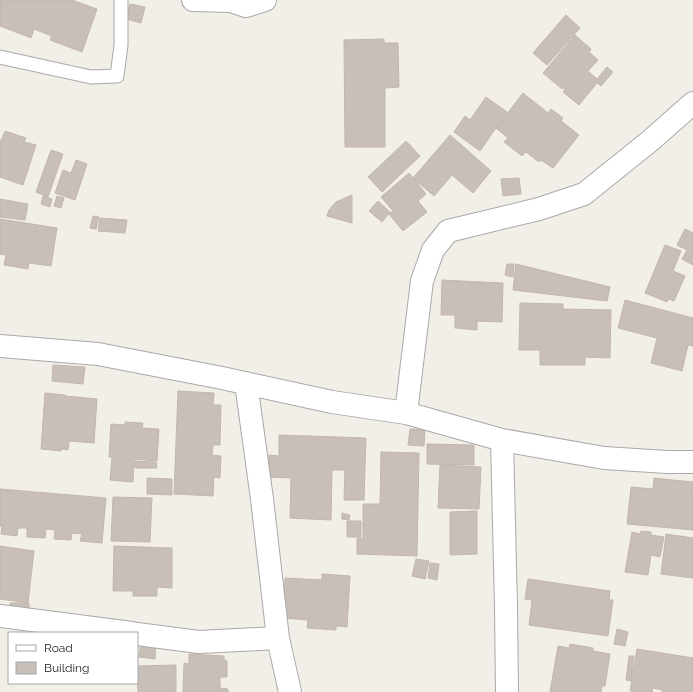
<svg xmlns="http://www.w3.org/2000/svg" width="693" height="692" font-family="Raleway,sans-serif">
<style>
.building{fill:#c7bfb8;stroke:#c4b6ab}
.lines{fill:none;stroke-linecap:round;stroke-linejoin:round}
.service-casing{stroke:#a9a9a9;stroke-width:15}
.minor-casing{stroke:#a9a9a9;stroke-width:24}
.service{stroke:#fff;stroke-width:13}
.minor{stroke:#fff;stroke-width:22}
</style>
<rect width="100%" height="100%" fill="#f2efe9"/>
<path class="building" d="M0,0h72l25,9 -15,43 -32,-12 2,-4 -18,-7 -3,9 -31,-12z
M130,4l15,3 -4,16 -15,-4z
M566,15l14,13 -33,37 -14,-12z
M575,35l16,14 -2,3 9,8 -10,11 9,8 10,-12 6,5 -12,14 -4,-3 -18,22 -16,-13 2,-3 -2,-2 -1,2 -19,-16z
M384,39v4h14l1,44 -14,1v59h-40l-1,-107z
M523,93l25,20 3,-4 12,9 -2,3 18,14 -26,33 -12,-8 -2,2 -13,-10 -4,4 -18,-14 4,-4 -12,-10z
M486,97l21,15 -27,39 -26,-19 11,-16 5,4z
M5,131l21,7 -2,4 12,3 -13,40 -23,-8v-37l1,1z
M450,135l41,36 -18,22 -21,-18 -18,21 -21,-18z
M406,141l14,15 -38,36 -14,-15z
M51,150l12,4 -15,43 -12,-5z
M76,160l11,4 -12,36 -20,-7 8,-23 8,3z
M409,173l17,21 -8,7 9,11 -24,19 -14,-17 4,-3 -12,-14z
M519,178l2,16 -18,2 -2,-17z
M352,195v28l-25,-7 2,-6 7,-8z
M43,196l9,3 -2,8 -9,-3z
M57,196l7,2 -3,10 -7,-2z
M0,199l28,5 -3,16 -25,-3z
M378,201l12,11 -8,10 -13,-11z
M93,216l6,1 -3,12 -6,-1z
M100,218l27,2 -2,13 -27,-2z
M0,219l57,9 -6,38 -22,-3 -1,6 -24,-4 2,-10 -6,-1z
M685,229l8,4v32l-11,-6 5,-9 -10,-5z
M665,245l16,6 -8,20 12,5 -11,25 -6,-2 -1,3 -22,-9z
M507,264h7l-1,13 -8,-2z
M516,264l94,23 -3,14 -94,-11z
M442,280l61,3 -1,39 -25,-1v9l-22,-2v-13h-14z
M625,300l68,18v28l-5,-1 -6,26 -31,-8 6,-25 -39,-10z
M520,303l43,1v5l48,1 -1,48 -25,-1v8h-45v-15h-21z
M53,365l32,2 -2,17 -31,-3z
M178,391l36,2 -1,12h8l-1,40h-7l-1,10 9,1 -1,22 -6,-1 -1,19 -39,-2z
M45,393l20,2v1l32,3 -3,44 -25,-2 -1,9 -7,-1v2l-20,-2z
M125,422l18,1 -1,5 17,1 -2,32 -23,-2 -1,23 -23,-2 2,-23h-3l2,-33 14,1z
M410,429l15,1 -1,16 -16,-1z
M279,435l87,3 -2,62h-20l1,-30h-13l-1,50 -41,-2 1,-40 -22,-1v-22l10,1z
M427,444l47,1v20l-47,-1z
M381,452l38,1 -2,103 -60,-2v-16l6,1v-35h17z
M134,461l22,1 1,6h-22z
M440,465l41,2 -2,42 -41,-1z
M147,478l25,1v16l-25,-1z
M654,478l39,4 -1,9h1v39l-66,-6 4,-37 22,2z
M0,489l106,9 -4,45 -22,-2 2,-7 -10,-1 -1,7 -17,-1 1,-9 -9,-1 -1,9 -18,-1v-9h-9l-1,8 -16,-2 1,-8h-2z
M113,497l39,1 -2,44 -39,-1z
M477,511v43l-27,1v-43z
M342,513l8,2 -1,5 -7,-1z
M347,521h14v16h-14z
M641,531l10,1v3l13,2 -4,20 -9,-2 -3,20 -23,-3 7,-40 8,2z
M666,534l27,4v40l-32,-4z
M0,546l34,5 -6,52 -28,-4z
M114,546l58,2v40l-15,-1v9h-24v-5h-20z
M416,559l13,2 -4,18 -13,-3z
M430,563l9,1 -2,16 -9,-2z
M322,574l28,2 -3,51 -11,-1v4l-29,-2 1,-8 -25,-2 2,-40 37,2z
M528,579l82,12 -1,9h4l-5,36 -79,-11 3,-25 -7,-1z
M10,603h19v7l-19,-1z
M617,629l11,3 -3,14 -11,-2z
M141,641l15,1 -1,17 -16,-2z
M570,644l23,4v3l17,3 -5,32h-3l-1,6h-51l8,-46 11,2z
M637,649l56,9v34h-31v-2l-9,-2 -1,4 -22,-1z
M189,654l35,2v4l3,1v16h-7v11l8,1v3h-45l1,-29 5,1z
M629,656h5l-3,25 -5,-1z
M176,665v27h-38l-1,-26z"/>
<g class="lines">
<defs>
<path id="service" d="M0,57l91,20 26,-1 4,-31v-45"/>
<path id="minor" d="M193,0l38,1 15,5 19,-6
M0,346l98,8 124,24 110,24 74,11 96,27 102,18 63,4h26
M246,383l16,116 16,139 12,54
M406,413l16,-132 11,-31 15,-19 91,-22 45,-15 66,-53 43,-38
M502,440l4,167 1,85
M0,616l132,17
M137,634l62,8 79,-4"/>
</defs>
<use href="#service" class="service-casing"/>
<use href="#minor" class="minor-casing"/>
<use href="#service" class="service"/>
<use href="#minor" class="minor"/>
</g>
<rect x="8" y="632" width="130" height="52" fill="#ffffff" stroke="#a7a7a7"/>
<rect x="16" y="645" width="20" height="6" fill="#ffffff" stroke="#a7a7a7"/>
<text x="44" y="652" font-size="12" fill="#222222">Road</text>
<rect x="16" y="662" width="20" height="12" fill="#c7bfb8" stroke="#a7a7a7"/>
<text x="44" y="672" font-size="12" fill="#222222">Building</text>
</svg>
